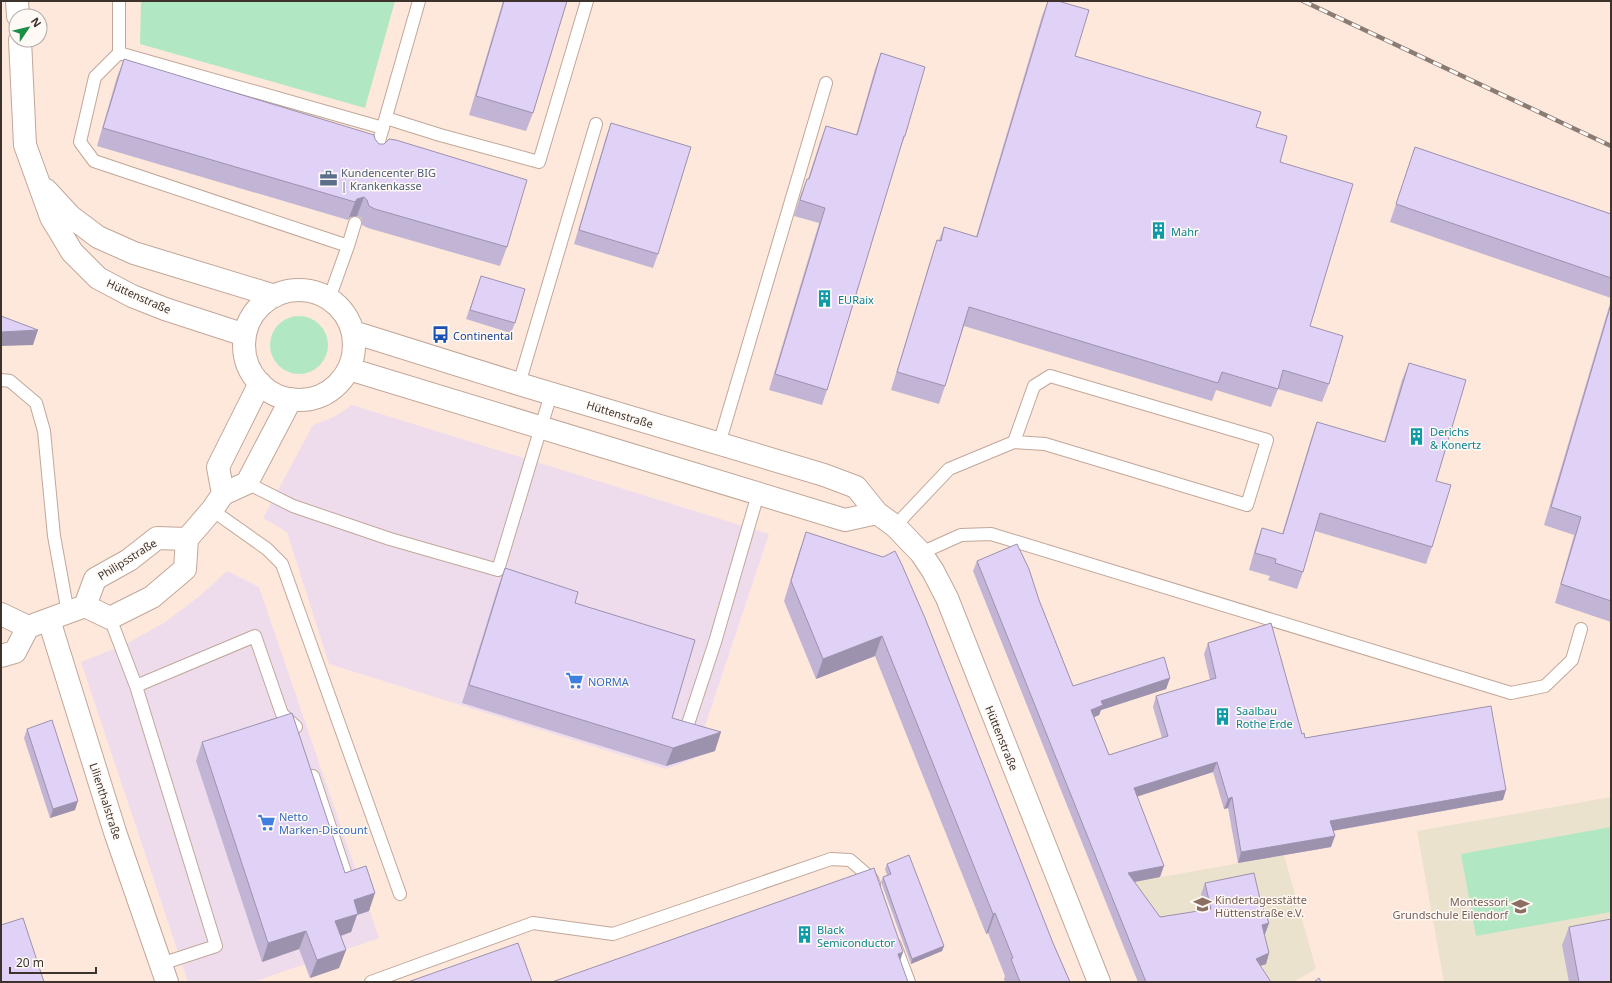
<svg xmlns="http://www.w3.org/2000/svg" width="1612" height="983" font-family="'Noto Sans',sans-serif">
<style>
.commercial{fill:#eedced}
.education{fill:#ebe2cd}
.green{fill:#b1e8c3}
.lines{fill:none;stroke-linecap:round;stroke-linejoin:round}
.service-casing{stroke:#c1a798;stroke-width:14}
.minor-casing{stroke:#c1a798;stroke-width:24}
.tertiary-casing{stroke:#c1a798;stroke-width:24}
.service{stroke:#fff;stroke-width:12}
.minor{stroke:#fff;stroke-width:22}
.tertiary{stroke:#fff;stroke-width:22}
.rail-casing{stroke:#8b7c73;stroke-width:4.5}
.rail{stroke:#fef9f5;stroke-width:3;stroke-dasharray:9;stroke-linecap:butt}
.wall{fill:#c1b4d4}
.shaded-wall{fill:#9d92ad}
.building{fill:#e0d1f7;stroke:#9d92ad}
.labels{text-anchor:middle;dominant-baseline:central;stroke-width:3;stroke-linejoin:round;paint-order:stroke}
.service-label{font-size:11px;fill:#4e5e75;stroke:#fef9f5;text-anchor:start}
.culture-label{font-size:11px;fill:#0d838f;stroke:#fef9f5;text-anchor:start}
.street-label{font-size:11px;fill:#3d322c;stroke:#fef9f5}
.transit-label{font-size:11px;fill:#164399;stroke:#fef9f5;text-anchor:start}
.shop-label{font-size:11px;fill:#366cbe;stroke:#fef9f5;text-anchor:start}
.education-label{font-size:11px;fill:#785e54;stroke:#fef9f5;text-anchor:start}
</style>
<rect width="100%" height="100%" fill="#fee8db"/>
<path class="commercial" d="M352,405l417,129 -75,225 -28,10 -337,-105 -42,-132 -24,-14 50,-93 21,-8z
M227,571l32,16 120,351 -126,44h-65l-107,-320 43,-17 40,-22 37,-28z"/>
<path class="education" d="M1611,797v185h-167l-27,-151z
M1284,855l32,114 -23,13h-26l-5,-17 -83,-4 -44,15 -35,-88z"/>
<path class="green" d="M141,1h254l-30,107 -225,-64z
M270 345a29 29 0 1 1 58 0a29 29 0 1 1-58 0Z
M1611,827v85l-135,24 -15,-82z"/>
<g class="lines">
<defs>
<path id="service" d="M119,1v52
M386,118l54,17 99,27 48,-161
M375,155l44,-154
M348,246l-254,-85 -14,-19 15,-65 24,-24 264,75
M329,299l19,-53 7,-23
M1,380l9,1 26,22 8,28 10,105 14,77
M519,384l77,-260
M719,444l107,-361
M247,483l46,23 97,33 108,31 53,-176
M212,510l55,39 15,15 118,330
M895,526l54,-57 65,-27 31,2 202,61 20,-65 -217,-64 -16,10 -20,56
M921,553l40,-18 30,-1 520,159 34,-7 27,-26 9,-31
M110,618l26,68 80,260 -55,18
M136,686l119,-50 27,78 14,13
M686,730l29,-88 43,-148
M313,776l32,96
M895,945l14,37
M371,982l162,-59 80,11 218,-75 19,1 22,19 2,5"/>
<path id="minor" d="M49,620l66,212 52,150"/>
<path id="tertiary" d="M17,1l1,15
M20,40l5,105 26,72 21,35 26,26 34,18 33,13 80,26
M46,190l24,26 28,21 36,16 141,43
M244 345a55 55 0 1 1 110 0a55 55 0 1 1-110 0Z
M353,332l166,52 305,91 32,12 21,26 18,13 26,27 12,18 14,27 152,384
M349,369l496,151 32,-7
M223,494l-5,-27 42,-84
M85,606l25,12 42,-21 33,-28 2,-30 25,-29 11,-16 24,-11 44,-84
M1,614l27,13 57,-21 10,-27 34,-19 28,-22 30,1
M1,656l14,-4 13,-25"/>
</defs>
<use href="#service" class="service-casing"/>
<use href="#minor" class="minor-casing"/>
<use href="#tertiary" class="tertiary-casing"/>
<use href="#service" class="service"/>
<use href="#minor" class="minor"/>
<use href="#tertiary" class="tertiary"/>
<defs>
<path id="rail" d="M1303,1l308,145"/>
</defs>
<use href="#rail" class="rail-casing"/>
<use href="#rail" class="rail"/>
</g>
<path class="wall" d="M503,1h64l-34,112 -7,18 -57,-16z
M1048,1l27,55 181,71 24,35 30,164 19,58 -7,18 -44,-13 -7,18 -55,-17 -4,11 -248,-75 -19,60 -6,18 -48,-14 40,-132 6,-18h2l5,-13 32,10 66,-221z
M881,53l24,83 -6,16 -72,238 -5,15 -53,-15 50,-167 -25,-7 7,-22 6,-15h1l12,-37 6,-16 30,9 19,-66z
M124,59l251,80 4,5h5l123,103 -7,19 -132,-38 -6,-3 -1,-7 -4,-2 -7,1 -2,3 -251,-74 20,-69z
M611,123l47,131 -5,14 -79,-24 32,-107z
M1415,147l196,67v84l-221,-76z
M481,276l34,47 -4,10 -45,-14z
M1611,300v322l-56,-19 19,-68 -30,-10z
M1409,363l27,118 -4,66 -6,17 -111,-33 -12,41 -6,17 -29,-9 2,-4 -21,-6 7,-25 6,-17 20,6 29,-95 6,-17 67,20 18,-62z
M806,532l77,25 170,386 17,39h-65l-1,-3 1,-3 -17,-43 -2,1 -111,-278 -59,23 -32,-78 15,-49z
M977,561l62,39 34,86 97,-8 -4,11 -65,21 -2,5 -5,2 15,38 53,-17 -9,-31 3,-11 54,-16 -6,-26 4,-11 94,91 3,4 198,62 -170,31 -2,16 -93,16 -10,-55 -4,1 -11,-37 -76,24 23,81 -26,5 26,35 45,-7 -4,-16 4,-11 55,16 9,24 -4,11h-1l5,19 -3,11 -6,2 11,16h-133l-165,-411z
M505,568l70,35 97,115 43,33 -49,15 -204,-63 36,-116z
M27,729l48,81 -25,8 -26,-80z
M202,742l143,131 24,38 -12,4 -6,17 -10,4 5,14 -7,18 -29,10 -11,-29 -37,13 -66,-201z
M887,864l57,82 -2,5 -31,13 -30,-82 2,-5 4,-2 -2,-6z
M1569,927l42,55h-42l-7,-37z"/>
<path class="shaded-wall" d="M364,197l-7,19 -7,1 -2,3 7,-18 2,-3z
M38,330l-5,15 -32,1v-14z
M882,636l-7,20 -59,23 7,-20z
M1170,678l-4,11 -65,21 -2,5 -11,5 3,-10 10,-9z
M721,732l-6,19 -49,15 7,-18z
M1217,762l-4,10 -83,27 4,-11z
M1506,790l-3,10 -177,32 4,-11z
M1232,797l-4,11 -4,1 4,-10z
M78,801l-3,9 -25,8 3,-9z
M1335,836l-4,11 -93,16 3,-11z
M1164,866l-4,11 -36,7 4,-11z
M375,893l-6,18 -12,4 -6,17 -22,8 6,-19 19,-21z
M995,913l-7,20 -2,1 7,-20z
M1269,923l-4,11 -7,2 4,-11z
M306,931l-7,18 -37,13 6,-19z
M944,946l-2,5 -31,13 1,-5z
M346,950l-7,18 -29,10 7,-18z
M903,952l-6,18 1,-16z
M1269,953l-3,11 -14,5 4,-10z"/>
<path class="building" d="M504,1h63l-34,112 -57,-17z
M1048,1h10l31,9 -14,46 186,56 -5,15 31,9 -7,26 73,22 -43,142 33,10 -14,48 -46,-14 -5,19 -56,-17 -4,11 -249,-76 -24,79 -48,-14 40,-132 4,1 3,-14 33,10z
M881,53l44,14 -20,69h-1l-77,254 -52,-16 50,-166 -25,-8 7,-21h2l17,-53 31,9z
M124,59l250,76 1,4 4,5h5l5,-5 7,1 131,40 -20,67 -132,-38 -6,-3 -2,-6 -3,-3 -7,2 -2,3 -252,-74z
M611,123l80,24 -33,107 -79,-24z
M1415,147l196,67v64l-215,-74z
M481,276l44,13 -10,34 -45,-13z
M1611,304v297l-50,-17 20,-67 -30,-10z
M1,316l37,14 -37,2z
M1409,363l57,17 -30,101 15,4 -19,62 -112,-34 -17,59 -28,-9 1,-4 -21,-6 7,-25 21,6 34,-112 68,20z
M806,532l77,25 12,-6 7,14 23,53 128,325 17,39h-50l-9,-23 2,-1 -18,-45 -2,1 -111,-278 -59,23 -32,-78z
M1017,544l12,25 10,31 34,86 91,-29 6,21 -69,23 2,4 -12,5 18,45 59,-19 -12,-40 60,-18 -8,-35 63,-20 31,111 2,-1 1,5 186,-32 15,84 -176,31 5,15 -94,16 -9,-55 -4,2 -11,-37 -83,26 30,78 -36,7 32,44 51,-8 -6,-26 49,-10 6,26 9,24 -7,2 7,28 -13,6 15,23h-125l-169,-421z
M505,568l73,24 -3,11 120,37 -23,78 49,14 -48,16 -204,-63z
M292,713l53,160 21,-7 9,27 -21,7 4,14 -23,7 11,29 -29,10 -11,-29 -38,12 -66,-201z
M52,720l26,81 -25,8 -26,-80z
M909,855l35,91 -32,13 -29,-82 8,-3 -4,-10z
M874,868l29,84 -5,2 10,28h-356z
M23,918l21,64h-43v-57z
M1611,919v63h-32l-10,-55z
M518,943l14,39h-124z
M1319,978l2,4h-7z"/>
<defs>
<symbol id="office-bare" viewBox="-9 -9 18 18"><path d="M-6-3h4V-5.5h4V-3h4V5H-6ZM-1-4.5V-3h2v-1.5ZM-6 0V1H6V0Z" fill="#5c6f8a" stroke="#fef9f5" stroke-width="2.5" paint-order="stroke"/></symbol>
<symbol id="building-bare" viewBox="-9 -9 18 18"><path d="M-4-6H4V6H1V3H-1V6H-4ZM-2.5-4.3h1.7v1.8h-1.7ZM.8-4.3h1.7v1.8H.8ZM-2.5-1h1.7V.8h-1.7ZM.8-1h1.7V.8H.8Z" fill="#0f9aa8" stroke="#fef9f5" stroke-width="2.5" paint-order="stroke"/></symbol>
<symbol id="bus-bare" viewBox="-9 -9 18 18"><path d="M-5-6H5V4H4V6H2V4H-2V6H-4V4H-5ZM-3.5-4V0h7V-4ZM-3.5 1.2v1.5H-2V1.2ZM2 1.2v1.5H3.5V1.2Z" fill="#1a4fb4" stroke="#fef9f5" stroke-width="2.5" paint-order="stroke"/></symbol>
<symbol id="supermarket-bare" viewBox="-9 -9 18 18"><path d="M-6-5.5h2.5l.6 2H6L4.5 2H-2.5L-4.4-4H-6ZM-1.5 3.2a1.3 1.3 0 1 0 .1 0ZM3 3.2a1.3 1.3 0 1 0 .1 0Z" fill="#3f7fe0" stroke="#fef9f5" stroke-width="2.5" paint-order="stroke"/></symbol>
<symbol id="school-bare" viewBox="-9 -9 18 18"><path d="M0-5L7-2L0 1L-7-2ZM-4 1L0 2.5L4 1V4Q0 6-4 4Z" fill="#8d6e63" stroke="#fef9f5" stroke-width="2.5" paint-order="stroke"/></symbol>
</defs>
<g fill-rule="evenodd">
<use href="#office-bare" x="316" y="166" width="25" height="25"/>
<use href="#building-bare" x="1146" y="218" width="25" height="25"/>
<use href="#building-bare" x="812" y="286" width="25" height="25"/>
<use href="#bus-bare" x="428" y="322" width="25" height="25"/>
<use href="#building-bare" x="1404" y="424" width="25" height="25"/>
<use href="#supermarket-bare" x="562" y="668" width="25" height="25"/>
<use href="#building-bare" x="1210" y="704" width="25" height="25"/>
<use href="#supermarket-bare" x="254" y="810" width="25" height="25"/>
<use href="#school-bare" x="1190" y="892" width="25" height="25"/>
<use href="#school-bare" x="1508" y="894" width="25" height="25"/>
<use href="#building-bare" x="792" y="922" width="25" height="25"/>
</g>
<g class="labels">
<g class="service-label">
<text x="341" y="172">Kundencenter BIG<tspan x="341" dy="13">| Krankenkasse</tspan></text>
</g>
<g class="culture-label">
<text x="1171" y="231">Mahr</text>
<text x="838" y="299">EURaix</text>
<text x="1430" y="431">Derichs<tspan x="1430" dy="13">&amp; Konertz</tspan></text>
<text x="1236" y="710">Saalbau<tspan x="1236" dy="13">Rothe Erde</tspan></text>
<text x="817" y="929">Black<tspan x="817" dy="13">Semiconductor</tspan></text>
</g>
<g class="street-label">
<text transform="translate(139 296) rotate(24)">Hüttenstraße</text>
<text transform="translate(620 414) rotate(17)">Hüttenstraße</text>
<text transform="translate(127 559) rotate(-32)">Philipsstraße</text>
<text transform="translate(1002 738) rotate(68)">Hüttenstraße</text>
<text transform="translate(106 801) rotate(72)">Lilienthalstraße</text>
</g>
<g class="transit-label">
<text x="453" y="335">Continental</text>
</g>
<g class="shop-label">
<text x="588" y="681">NORMA</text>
<text x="279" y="816">Netto<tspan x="279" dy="13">Marken-Discount</tspan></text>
</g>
<g class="education-label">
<text x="1215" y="899">Kindertagesstätte<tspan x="1215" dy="13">Hüttenstraße e.V.</tspan></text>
<text x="1508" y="901" text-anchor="end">Montessori<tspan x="1508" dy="13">Grundschule Eilendorf</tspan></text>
</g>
</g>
<rect width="1612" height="983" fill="none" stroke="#3d322c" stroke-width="4"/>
<g transform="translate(28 28) rotate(55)"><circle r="19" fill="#fef9f5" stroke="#b1a9a5"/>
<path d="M0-3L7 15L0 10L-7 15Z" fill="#1b8e48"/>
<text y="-6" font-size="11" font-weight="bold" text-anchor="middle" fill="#3d322c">N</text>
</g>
<path d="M10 967v6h86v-6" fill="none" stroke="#3d322c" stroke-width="2"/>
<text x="16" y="967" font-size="12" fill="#3d322c" stroke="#fef9f5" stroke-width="3" paint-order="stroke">20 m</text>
</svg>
